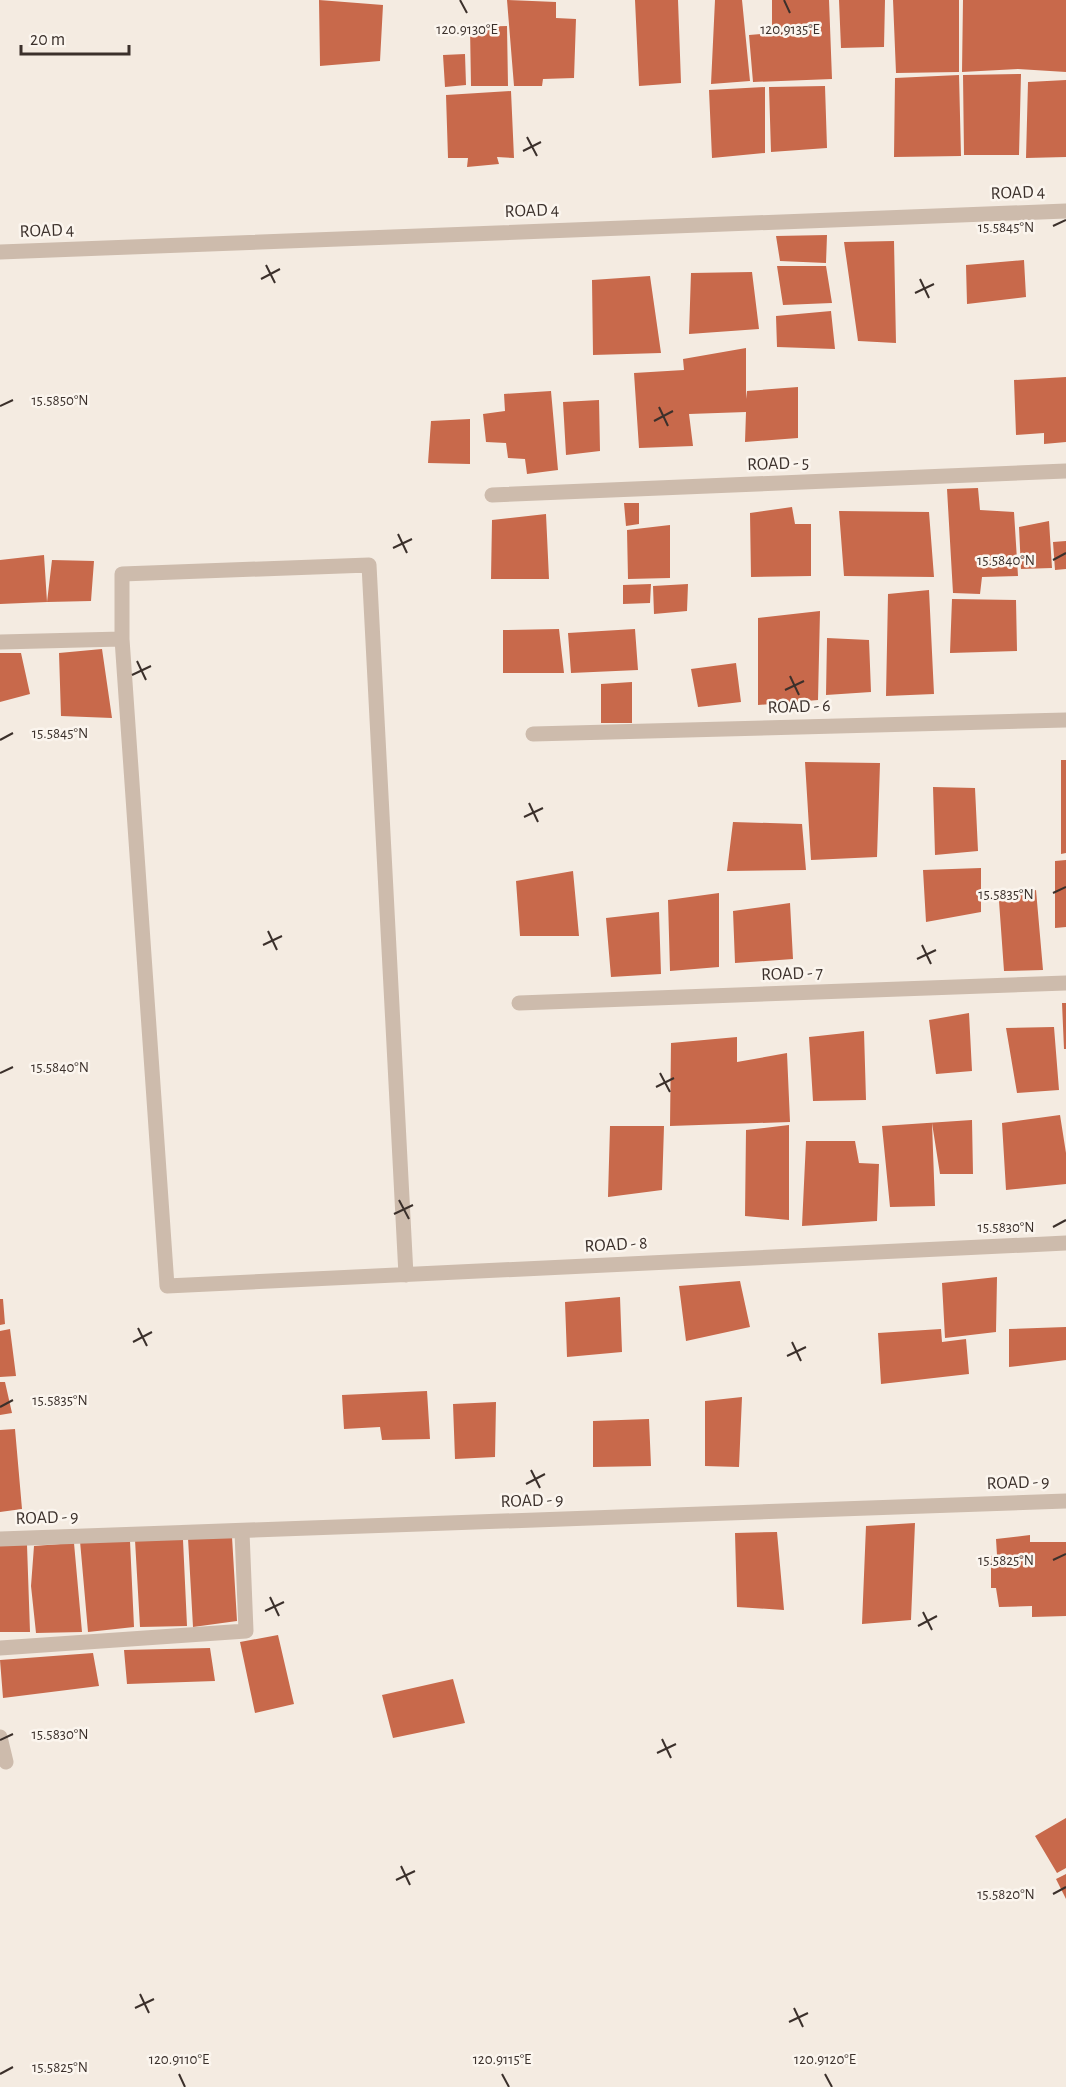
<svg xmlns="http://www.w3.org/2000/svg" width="1066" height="2087" font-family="'Alegreya Sans',sans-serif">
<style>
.building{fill:#c8694b}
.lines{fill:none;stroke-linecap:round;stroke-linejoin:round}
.minor{stroke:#cdbbac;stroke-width:15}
.ticks{fill:none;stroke:#3b302b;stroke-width:2}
.labels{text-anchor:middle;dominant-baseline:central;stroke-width:5;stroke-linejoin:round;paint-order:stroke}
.street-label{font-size:18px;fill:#3b302b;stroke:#fbf5ee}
.ticks-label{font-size:15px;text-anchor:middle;fill:#3b302b;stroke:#fbf5ee;stroke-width:5;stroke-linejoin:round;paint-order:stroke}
</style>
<rect width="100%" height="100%" fill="#f4ebe1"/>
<path class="building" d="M319,0l64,5 -3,56 -60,5z
M507,0l49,2v16l20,1 -2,59 -31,1 -1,7h-28z
M635,0h43l3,83 -42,3z
M715,0h27l8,81 -39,3z
M772,0h57l3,79 -79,3 -4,-47 23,-2z
M839,0h46l-1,47 -43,1z
M893,0h66v72l-63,1z
M963,0h103v72l-48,-3 -56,3z
M507,26l1,60h-37l-1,-59z
M465,54l1,31 -21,2 -2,-32z
M1021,74l-2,81h-55l-1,-80z
M959,75l2,81 -67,1 1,-79z
M1066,80v77l-40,1 2,-76z
M825,86l2,62 -56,4 -2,-65z
M765,87v66l-53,5 -3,-68z
M511,91l3,67 -17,-1 2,7 -32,3 1,-9h-20l-2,-63z
M827,235l-1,28 -46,-2 -4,-25z
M894,241l2,102 -38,-2 -14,-99z
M1024,260l2,37 -59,7 -1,-39z
M777,266h49l6,37 -49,2z
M752,272l7,57 -70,5 2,-61z
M650,276l11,77 -68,2 -1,-75z
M831,311l4,38 -58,-2 -1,-31z
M746,348v51l1,-8 51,-4v51l-53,4 1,-30 -57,2 4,32 -54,2 -5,-75 50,-3 -1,-11z
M1066,377v65l-22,2v-11l-28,2 -2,-55z
M551,391l7,79 -31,4 -2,-15 -17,-1 -2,-15 -20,-1 -3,-28 22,-3 -1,-17z
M599,400l1,51 -34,4 -3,-53z
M470,419v45l-42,-1 3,-42z
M978,488l2,22 34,2 4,64 -36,1 -2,17 -27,-1 -6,-104z
M624,503h15v21l-13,2z
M792,507l3,17h16v52l-60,1 -1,-64z
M839,511l90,1 5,65 -90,-1z
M546,514l3,65h-58l1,-59z
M1049,521l3,47 -31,1 -2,-42z
M670,525v53l-42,1 -1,-49z
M1066,541v28l-11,1 -2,-28z
M44,555l3,47 -47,2v-44z
M52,560l42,1 -3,40 -44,1z
M651,584l-1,19 -27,1v-19z
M688,584l-1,27 -33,3 -1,-28z
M929,590l5,104 -48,2 2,-102z
M952,599l64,1 1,51 -67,2z
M820,611l-2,89 -60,5v-87z
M559,629l5,44h-61v-43z
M635,629l3,41 -67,3 -3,-40z
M827,638l42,2 2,52 -45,3z
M102,649l10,69 -51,-2 -2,-63z
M0,653h21l9,41 -30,8z
M736,663l5,39 -43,5 -7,-38z
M632,682v41h-31v-39z
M1061,760h5v93l-5,1z
M805,762l75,1 -3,94 -66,3z
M933,787l42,1 3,63 -43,4z
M733,822l69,2 4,46 -79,1z
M1066,860v67l-11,1v-67z
M981,868v44l-55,10 -3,-52z
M573,871l6,65h-59l-4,-55z
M1036,890l7,80 -39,1 -5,-70z
M719,893v74l-49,4 -2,-71z
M790,903l3,56 -58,4 -2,-52z
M659,912l2,62 -50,3 -5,-59z
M1062,1003h4v46h-2z
M969,1013l3,58 -36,3 -7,-54z
M1054,1027l5,63 -42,3 -11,-65z
M864,1031l2,69 -53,1 -4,-64z
M737,1037v25l50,-9 3,69 -120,4 1,-83z
M1060,1115l6,38v31l-60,6 -4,-67z
M972,1120l1,54h-33l-8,-51 3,83 -45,1 -8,-81z
M789,1125v95l-44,-4 1,-86z
M610,1126h54l-2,64 -54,7z
M806,1141h49l4,22 20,1 -2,57 -75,5z
M997,1277l-1,55 -51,6 -3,-55z
M740,1281l10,46 -64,14 -7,-55z
M620,1297l2,55 -55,5 -2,-55z
M0,1299h3l2,25 -5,1z
M1066,1327v33l-57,7v-38z
M10,1329l6,47 -16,1v-46z
M941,1329l1,13 24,-3 3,35 -88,10 -3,-51z
M0,1382h5l7,31 -12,2z
M427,1391l3,48 -48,1 -2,-13 -36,2 -2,-34z
M742,1397l-3,70 -34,-1v-65z
M496,1402l-1,55 -40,2 -2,-55z
M649,1419l2,47 -58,1v-46z
M15,1429l7,80 -22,3v-82z
M915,1523l-4,97 -49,4 4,-98z
M777,1532l7,78 -47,-3 -2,-74z
M1030,1535v7h36v74l-34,1v-11l-33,1 -3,-19h-5v-32l6,-1 -1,-16z
M232,1537l5,84 -44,6 -5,-89z
M135,1540h48l4,86 -47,1z
M80,1541h50l4,86 -46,5z
M74,1543l8,89 -46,1 -5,-47 3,-40z
M0,1545h27l3,87h-30z
M278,1635l16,69 -39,9 -15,-71z
M210,1648l5,33 -88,3 -3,-34z
M93,1653l6,33 -96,12 -3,-38z
M453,1679l12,44 -72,15 -11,-43z
M1066,1818v50l-9,5 -22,-37z
M1066,1874v25l-10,-20z"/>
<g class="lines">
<path class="minor" d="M0,252l1066,-41
M492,495l574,-24
M0,642l122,-3
M533,734l533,-14
M519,1003l547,-20
M406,1275l-37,-710 -247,9v65l45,647 899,-43
M0,1539l1066,-38
M0,1648l246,-17 -4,-99
M0,1737l6,25"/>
</g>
<path class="ticks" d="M460,0l7,13M784,0l6,13M527,137l10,19M523,151l18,-9M1053,226l13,-6M266,265l9,18M261,279l19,-10M920,279l9,19M915,293l19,-9M0,406l13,-6M659,407l9,19M654,421l19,-10M398,534l9,19M393,548l19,-9M1053,560l13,-7M137,661l9,19M132,675l19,-9M790,676l9,19M785,690l19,-9M0,740l13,-7M529,803l9,19M524,817l19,-9M1053,893l13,-6M268,931l9,19M263,945l19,-9M922,945l9,19M917,959l19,-9M0,1073l13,-6M660,1073l10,19M656,1087l18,-9M399,1200l10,19M394,1214l19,-9M1053,1227l13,-7M138,1328l9,18M133,1342l19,-10M792,1342l9,19M787,1356l19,-9M0,1407l13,-7M531,1470l9,18M526,1484l19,-10M1053,1560l13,-6M270,1597l9,19M265,1611l19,-9M923,1612l9,18M918,1626l19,-10M662,1739l9,19M0,1740l13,-6M657,1753l19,-9M401,1866l9,19M396,1880l19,-9M1053,1894l13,-7M140,1994l9,19M135,2008l19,-9M794,2008l9,19M789,2022l19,-9M0,2074l13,-7M179,2074l6,13M502,2074l7,13M825,2074l7,13"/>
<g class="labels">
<g class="street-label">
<text transform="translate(1018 193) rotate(-2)">ROAD 4</text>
<text transform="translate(532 211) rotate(-2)">ROAD 4</text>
<text transform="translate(47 231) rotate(-2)">ROAD 4</text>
<text transform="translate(778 464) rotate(-2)">ROAD - 5</text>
<text transform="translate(799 707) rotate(-2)">ROAD - 6</text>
<text transform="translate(792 974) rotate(-2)">ROAD - 7</text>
<text transform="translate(616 1245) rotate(-3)">ROAD - 8</text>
<text transform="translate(1018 1483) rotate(-2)">ROAD - 9</text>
<text transform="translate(532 1501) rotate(-2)">ROAD - 9</text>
<text transform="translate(47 1518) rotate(-2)">ROAD - 9</text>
</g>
</g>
<g class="ticks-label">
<text x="467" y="34">120.9130°E</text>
<text x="790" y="34">120.9135°E</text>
<text x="1006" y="232">15.5845°N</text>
<text x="60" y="405">15.5850°N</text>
<text x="1006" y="565">15.5840°N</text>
<text x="60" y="738">15.5845°N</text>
<text x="1006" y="899">15.5835°N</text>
<text x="60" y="1072">15.5840°N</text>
<text x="1006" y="1232">15.5830°N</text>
<text x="60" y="1405">15.5835°N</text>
<text x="1006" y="1565">15.5825°N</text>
<text x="60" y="1739">15.5830°N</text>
<text x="1006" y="1899">15.5820°N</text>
<text x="179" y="2064">120.9110°E</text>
<text x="502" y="2064">120.9115°E</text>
<text x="825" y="2064">120.9120°E</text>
<text x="60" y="2072">15.5825°N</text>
</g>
<path d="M21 45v9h108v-9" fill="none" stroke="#3b302b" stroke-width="3"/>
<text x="30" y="45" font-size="18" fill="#3b302b" stroke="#fbf5ee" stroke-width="4.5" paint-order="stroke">20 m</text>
</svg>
